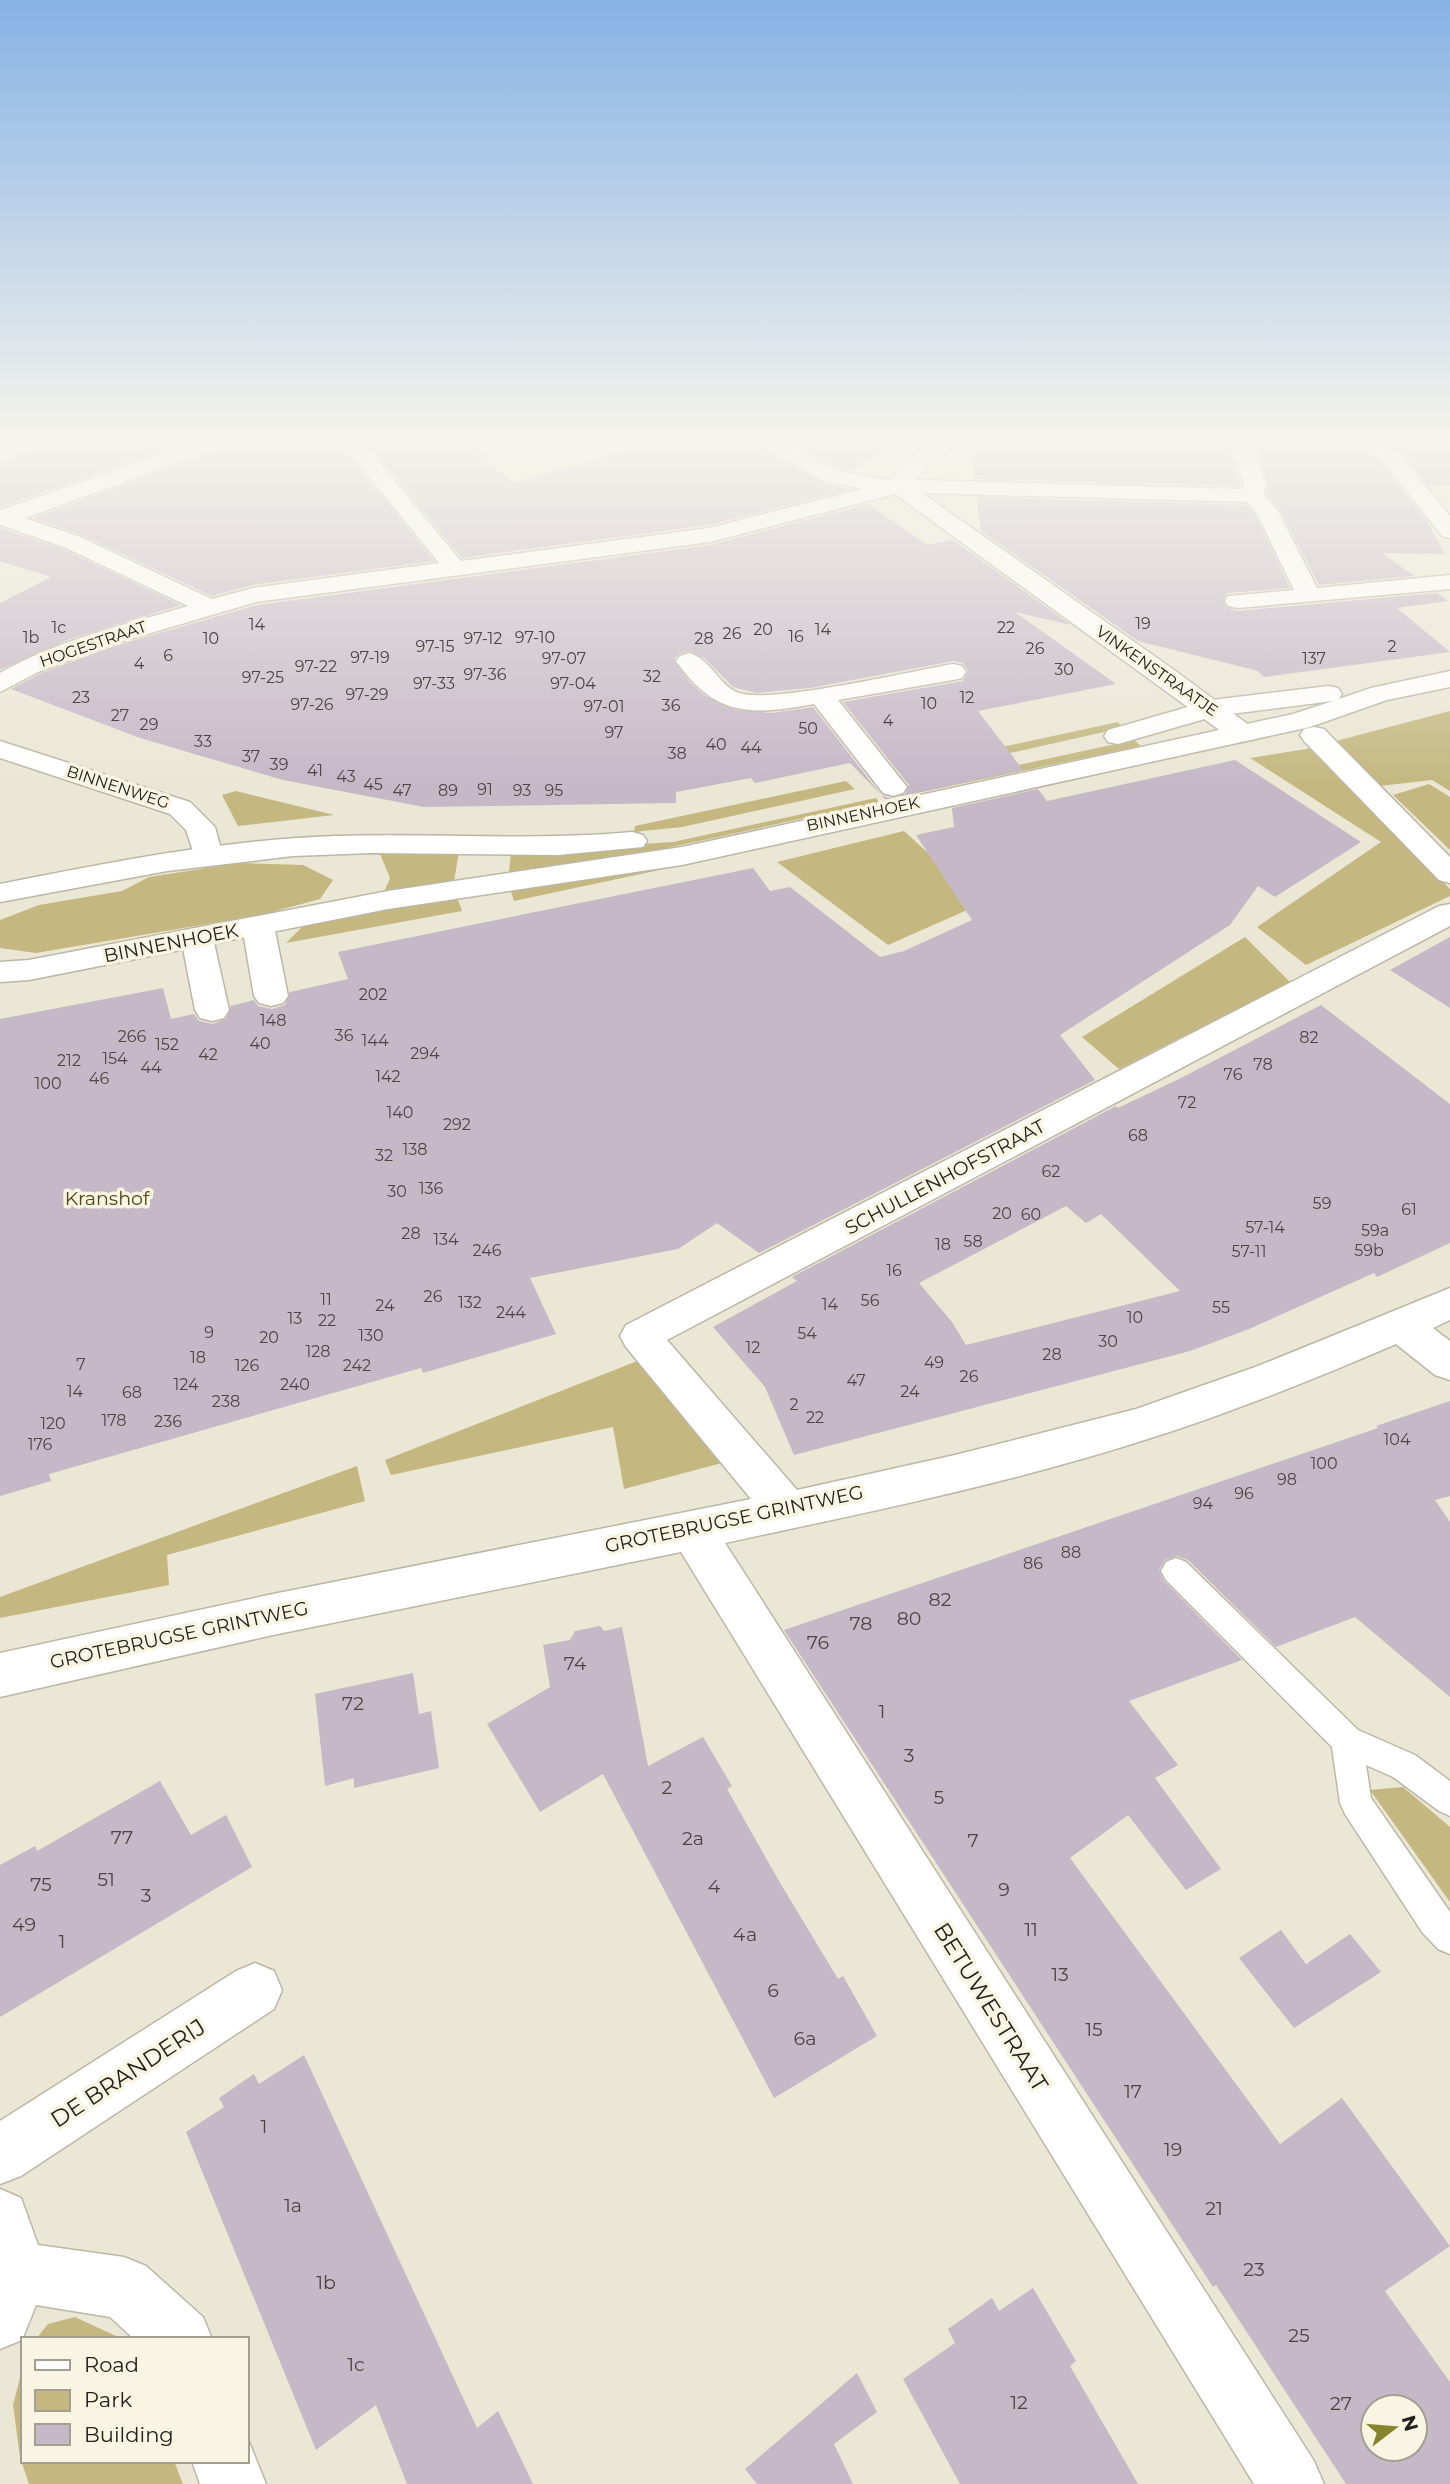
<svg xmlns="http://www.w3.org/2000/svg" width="1450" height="2484" font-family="Montserrat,sans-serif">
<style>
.green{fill:#c4b880}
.building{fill:#c5b8c7;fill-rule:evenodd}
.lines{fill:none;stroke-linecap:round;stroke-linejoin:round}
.service-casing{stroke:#bbb7a6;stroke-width:3}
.minor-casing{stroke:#bbb7a6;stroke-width:3}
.secondary-casing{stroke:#bbb7a6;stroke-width:3}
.service{fill:#fff;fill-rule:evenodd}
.minor{fill:#fff;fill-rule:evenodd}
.secondary{fill:#fff;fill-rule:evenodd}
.labels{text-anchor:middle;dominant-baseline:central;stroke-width:7;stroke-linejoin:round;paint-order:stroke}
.number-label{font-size:16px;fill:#4c4746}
.far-street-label{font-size:16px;fill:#23211b;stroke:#f8f5e2}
.street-label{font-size:19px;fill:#23211b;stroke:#f8f5e2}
.park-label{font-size:19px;fill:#51471a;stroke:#f8f5e2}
.near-number-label{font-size:19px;fill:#4c4746}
.near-street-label{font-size:23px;fill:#23211b;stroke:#f8f5e2}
</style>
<rect width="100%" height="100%" fill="#ebe7d5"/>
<path class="green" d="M1450,711v80l-18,-11 -53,6 -43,-45z
M1118,722l4,6 -161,36 -6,-7z
M1134,740l7,6 -229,48 -4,-5z
M1313,748l137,141v7l-144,69 -49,-38 124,-85 -131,-84z
M846,781l9,8 -173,38 -48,5 1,-6z
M1429,784l21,13v53l-57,-55z
M236,791l98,24 -96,11 -16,-31z
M876,798l3,4 -240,52 -130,18 2,-20 162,-10z
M844,825l3,5 -333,71 -4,-12z
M904,831l79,72 -95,42 -111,-83z
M459,852l-5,29 -70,11 6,-14 -10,-24z
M239,863l64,2 30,15 -13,19 -59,16 -225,38 -36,-5v-28l39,-15 83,-14 27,-14z
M457,897l5,14 -176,32 17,-17z
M1245,937l45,45 -171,87 -37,-32z
M640,1360l82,103 -98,26 -11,-62 -222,48 -6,-15z
M357,1466l8,35 -198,54 2,30 -169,33v-21z
M1403,1787l47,40v75l-80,-112z
M75,2317l43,20 1,2h-83l12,-15z
M23,2366v95h151l9,23h-154l-9,-27 -7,-52z"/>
<path class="building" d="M61,437h142l-203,70v-43z
M244,437h90l100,124 -181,24 -41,11 -131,-61 -48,-17 207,-75z
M362,437h67l12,13 32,-4 39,37 165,-46h62l82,45 27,8 -139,35 -247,33z
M774,437h138l-62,33 -12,-3z
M969,437l255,1 17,48 -266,-7z
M1251,437h49l3,8 65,2 58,73 19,34 -63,-1 32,23 -95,9 -39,-75 -13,-16 1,-12z
M1397,447l53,1v37l-22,1z
M977,497l269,8 9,10 35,73 -62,5 -5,7 3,7 11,4 200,-18 11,8 -51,7 53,44 -186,25 -6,-6 -120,-30 -157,-110z
M868,504l59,41 26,-5 118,85 -56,-13 101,72 -138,27 45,59 -126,27 8,-3 4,-9 -66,-83 120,-21 5,-10 -5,-8 -9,-2 -144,27 -54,5 -23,-6 -28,-28 -15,-8 -11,3 -5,5 15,22 15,14 32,15 36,3 41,-6 68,88 11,4h-7l-35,-36 -95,20 -4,-5 -75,14v11l-252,4 -141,-27 -143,-42 -129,-49 28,-15 72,-27 146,-42 453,-60z
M0,528l63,21 118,56 -114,35 -67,30v-67l51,-26 -51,-16z
M1235,760l126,82 -86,55 -17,-11 -28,39 -170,110 35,45 -336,173 -42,-30 -39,26 -148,29 26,56 -133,39 -2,-5 -372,106 2,7 -51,15v-477l163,-31 8,31 23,-5 5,7 14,3 13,-5 5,-13 23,-6 4,6 14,3 13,-4 5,-13 58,-13 -10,-27 415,-84 17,23 20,-4 90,70 24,-6 68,-31 -56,-85 38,-8 -2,-19 86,-19 9,12z
M1450,937v71l-60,-38z
M1321,1005l129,99v139l-73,34 -3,-4 -125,56 -59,22 -396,104 -29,-68 -52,-60 84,-46 -5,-4 324,-171 2,2 65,-31zM1066,1206l20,17 15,-9 79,77 -214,54 -14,-23 -33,-39z
M1450,1401v95l-15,4 15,22v175l-95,-80 -79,30 -88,-87 -11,-4 -12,4 -6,10 5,11 78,79 -113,41 49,64 -23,13 66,91 -35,21 -58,-75 -58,43 210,286 62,-46 108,148 -65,45 65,91v102h-104l-130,-199 -3,2 -429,-657 594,-202 -2,-2zM1373,2407h42v42h-42z
M600,1626l4,5 18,-4 26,139 55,-29 29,49 -5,3 52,92 59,98 5,-3 34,60 -103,62 -171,-324 -63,38 -53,-88 63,-37 -7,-42 27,-5 5,-9z
M413,1673l6,41 12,-3 8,57 -85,20v-10l-29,8 -10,-92z
M160,1781l31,54 35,-20 26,52 -252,150v-152l35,-19 2,5z
M1281,1930l25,34 44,-30 31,38 -87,56 -55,-70z
M304,2055l173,373 21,-17 35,73h-126l-31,-79 -60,45 -130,-318 38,-25 -5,-9 35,-24 5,10z
M1033,2288l43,73 -6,5 68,118h-178l-57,-105 52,-36 -7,-14 44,-31 7,13z
M857,2373l20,39 -43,32 19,40h-96l-12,-15z"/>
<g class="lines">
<defs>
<path id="service" d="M1176,1558l10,4 172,168 57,25 35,26v35l-11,-5 -46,-34 -27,-12 5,33 79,114v42l-12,-5 -16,-17 -77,-118 -5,-11 -8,-56 -166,-167 -5,-9 5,-9z"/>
<path id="minor" d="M212,437h30l-3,4 -214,77 55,19 132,62 41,-11 186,-25 -102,-126h21l103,124 248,-33 153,-39 -40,-9 -81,-43h27l69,33 37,8 19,1c22,-28 37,-42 73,-42l-41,31 -10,12 328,9 1,-6 -18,-46h21l19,46 -2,12 14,16 39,77 133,-13v14l-213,19 -9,-2 -3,-5 3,-5 66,-6 -37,-76 -10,-12 -325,-9 245,172 86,63 4,6 -4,6h-20l-338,-246 -185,48 -454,60 -146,43 -72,27 -38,20v-19c57,-33 125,-48 188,-67l-124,-59 -64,-22v-15z
M1364,437h21l65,79v22l-8,-2z
M689,653c22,6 30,33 50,40 32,11 173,-22 214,-29l9,2 4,6 -4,6 -9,2 -115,20 69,87 -4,6 -10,3 -10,-3 -69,-89c-62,11 -98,14 -138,-43l4,-5z
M1314,727l10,2 126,128v26l-11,-3 -135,-139 -4,-6 4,-6z
M0,741l190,61 25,25 8,30 -4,6 -11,3 -11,-3 -11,-33 -16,-16 -170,-56z
M1450,904v22l-783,414 130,150 158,-35 181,-46 122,-43 192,-78v32l-17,8 17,13v39l-15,-5 -39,-31c-84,36 -170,71 -258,98 -135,43 -275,71 -413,101l589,918 10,23h-70l-573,-932 -408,83 -273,62v-44l273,-59 478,-95 -125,-152 -6,-11 6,-11 813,-419z
M258,917l11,2 5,7 14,70 -5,7 -12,3 -12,-3 -5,-7 -12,-70 5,-7z
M197,928l11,3 5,7 16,72 -5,8 -12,3 -12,-3 -5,-8 -14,-72 5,-7z
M255,1963l19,8 8,19 -8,19 -253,167 -21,8v-63l236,-150z
M0,2189l21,9 17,47 86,12 22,9 57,51 9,22h-78l-24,-22 -74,-12 -14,35 -22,9z
M247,2437l19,47h-66l-8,-23h55z"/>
<path id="secondary" d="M1450,671v16l-63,13 -77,27 -628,138 -294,44 -359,71 -29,2v-20l29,-2 359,-69 294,-44 611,-133 40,-13 -118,15 -97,28 -10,-2 -4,-6 4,-6 104,-30 117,-14 9,2 4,6 -3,5 32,-11z
M632,832l11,3 4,6 -4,6 -85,8 -186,-2 -79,3 -126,15 -167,31v-18c111,-22 222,-44 335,-48 99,-3 198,5 297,-4z"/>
</defs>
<use href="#service" class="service-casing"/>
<use href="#minor" class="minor-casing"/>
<use href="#secondary" class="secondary-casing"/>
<use href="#service" class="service"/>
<use href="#minor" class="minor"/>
<use href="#secondary" class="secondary"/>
</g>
<linearGradient id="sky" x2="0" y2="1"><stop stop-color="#86b2e5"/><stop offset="0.56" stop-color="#f6f4ec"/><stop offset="1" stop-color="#f6f4ec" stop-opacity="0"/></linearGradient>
<rect width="1450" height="785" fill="url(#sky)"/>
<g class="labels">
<g class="number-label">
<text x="1143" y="623">19</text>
<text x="257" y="624">14</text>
<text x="59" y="627">1c</text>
<text x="1006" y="627">22</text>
<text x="763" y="629">20</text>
<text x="823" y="629">14</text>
<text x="732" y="633">26</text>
<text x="796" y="636">16</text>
<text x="31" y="637">1b</text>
<text x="535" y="637">97-10</text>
<text x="211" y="638">10</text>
<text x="483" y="638">97-12</text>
<text x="704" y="638">28</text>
<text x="435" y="646">97-15</text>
<text x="1392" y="646">2</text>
<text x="1035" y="648">26</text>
<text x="168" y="655">6</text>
<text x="370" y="657">97-19</text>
<text x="564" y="658">97-07</text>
<text x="1314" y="658">137</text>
<text x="139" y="663">4</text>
<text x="316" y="666">97-22</text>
<text x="1064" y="669">30</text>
<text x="485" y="674">97-36</text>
<text x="652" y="676">32</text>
<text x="263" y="677">97-25</text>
<text x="434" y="683">97-33</text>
<text x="573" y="683">97-04</text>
<text x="367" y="694">97-29</text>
<text x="81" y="697">23</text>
<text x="967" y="697">12</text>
<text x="929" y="703">10</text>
<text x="312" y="704">97-26</text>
<text x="671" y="705">36</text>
<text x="604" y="706">97-01</text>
<text x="120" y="715">27</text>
<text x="888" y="720">4</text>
<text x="149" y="724">29</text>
<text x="808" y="728">50</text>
<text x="614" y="732">97</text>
<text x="203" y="741">33</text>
<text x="716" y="744">40</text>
<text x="751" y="747">44</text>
<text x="677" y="753">38</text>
<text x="251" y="756">37</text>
<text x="279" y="764">39</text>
<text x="315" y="770">41</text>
<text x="346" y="776">43</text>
<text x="373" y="784">45</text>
<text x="485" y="789">91</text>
<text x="402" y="790">47</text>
<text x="448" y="790">89</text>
<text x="522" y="790">93</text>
<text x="554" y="790">95</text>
<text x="373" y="994">202</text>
<text x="273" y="1020">148</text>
<text x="344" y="1035">36</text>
<text x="132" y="1036">266</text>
<text x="1309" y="1037">82</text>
<text x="375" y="1040">144</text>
<text x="260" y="1043">40</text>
<text x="167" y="1044">152</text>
<text x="425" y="1053">294</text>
<text x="208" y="1054">42</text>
<text x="115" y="1058">154</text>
<text x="69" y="1060">212</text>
<text x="1263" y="1064">78</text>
<text x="151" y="1067">44</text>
<text x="1233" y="1074">76</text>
<text x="388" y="1076">142</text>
<text x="99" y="1078">46</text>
<text x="48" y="1083">100</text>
<text x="1187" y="1102">72</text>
<text x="400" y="1112">140</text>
<text x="457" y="1124">292</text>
<text x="1138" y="1135">68</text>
<text x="415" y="1149">138</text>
<text x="384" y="1155">32</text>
<text x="1051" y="1171">62</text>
<text x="431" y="1188">136</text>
<text x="397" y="1191">30</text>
<text x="1322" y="1203">59</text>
<text x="1409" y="1209">61</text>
<text x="1002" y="1213">20</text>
<text x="1031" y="1214">60</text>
<text x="1265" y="1227">57-14</text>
<text x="1375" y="1230">59a</text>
<text x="411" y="1233">28</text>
<text x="446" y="1239">134</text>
<text x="973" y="1241">58</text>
<text x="943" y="1244">18</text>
<text x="487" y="1250">246</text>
<text x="1369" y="1250">59b</text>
<text x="1249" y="1251">57-11</text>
<text x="894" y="1270">16</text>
<text x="433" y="1296">26</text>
<text x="326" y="1299">11</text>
<text x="870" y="1300">56</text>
<text x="470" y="1302">132</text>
<text x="830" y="1304">14</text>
<text x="385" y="1305">24</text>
<text x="1221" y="1307">55</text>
<text x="511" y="1312">244</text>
<text x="1135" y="1317">10</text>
<text x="295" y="1318">13</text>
<text x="327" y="1320">22</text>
<text x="209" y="1332">9</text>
<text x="807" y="1333">54</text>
<text x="371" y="1335">130</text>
<text x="269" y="1337">20</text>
<text x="1108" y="1341">30</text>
<text x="753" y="1347">12</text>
<text x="318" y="1351">128</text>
<text x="1052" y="1354">28</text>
<text x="198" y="1357">18</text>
<text x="934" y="1362">49</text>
<text x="81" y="1364">7</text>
<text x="247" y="1365">126</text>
<text x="357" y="1365">242</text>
<text x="969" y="1376">26</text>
<text x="856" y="1380">47</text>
<text x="186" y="1384">124</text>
<text x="295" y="1384">240</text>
<text x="75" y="1391">14</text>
<text x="910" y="1391">24</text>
<text x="132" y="1392">68</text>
<text x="226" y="1401">238</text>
<text x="794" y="1404">2</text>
<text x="815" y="1417">22</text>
<text x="114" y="1420">178</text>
<text x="168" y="1421">236</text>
<text x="53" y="1423">120</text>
<text x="1397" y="1439">104</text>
<text x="40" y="1444">176</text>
<text x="1324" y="1463">100</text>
<text x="1287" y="1479">98</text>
<text x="1244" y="1493">96</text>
<text x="1203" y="1503">94</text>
<text x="1071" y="1552">88</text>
<text x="1033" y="1563">86</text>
</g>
<g class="far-street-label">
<text transform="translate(93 644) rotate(-19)">HOGESTRAAT</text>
<text transform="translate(1157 671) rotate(35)">VINKENSTRAATJE</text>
<text transform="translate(118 787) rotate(18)">BINNENWEG</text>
<text transform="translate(863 814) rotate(-12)">BINNENHOEK</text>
</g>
<g class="street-label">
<text transform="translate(171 943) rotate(-11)">BINNENHOEK</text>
<text transform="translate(945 1177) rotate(-28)">SCHULLENHOFSTRAAT</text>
<text transform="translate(734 1519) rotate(-12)">GROTEBRUGSE GRINTWEG</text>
<text transform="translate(179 1635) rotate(-12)">GROTEBRUGSE GRINTWEG</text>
</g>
<g class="park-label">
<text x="107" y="1198">Kranshof</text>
</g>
<g class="near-number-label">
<text x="940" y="1599">82</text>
<text x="909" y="1618">80</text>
<text x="861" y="1623">78</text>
<text x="818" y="1642">76</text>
<text x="575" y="1663">74</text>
<text x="353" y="1703">72</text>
<text x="882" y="1711">1</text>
<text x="909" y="1755">3</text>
<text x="667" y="1787">2</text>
<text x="939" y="1797">5</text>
<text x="122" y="1837">77</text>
<text x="693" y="1838">2a</text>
<text x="973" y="1840">7</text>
<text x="106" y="1879">51</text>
<text x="41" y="1884">75</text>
<text x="714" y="1886">4</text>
<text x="1004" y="1889">9</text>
<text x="146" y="1895">3</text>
<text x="24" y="1924">49</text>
<text x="1031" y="1929">11</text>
<text x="745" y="1934">4a</text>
<text x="62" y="1941">1</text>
<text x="1060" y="1974">13</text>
<text x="773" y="1990">6</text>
<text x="1094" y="2029">15</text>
<text x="805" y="2038">6a</text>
<text x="1133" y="2091">17</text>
<text x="264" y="2126">1</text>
<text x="1173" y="2149">19</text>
<text x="293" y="2205">1a</text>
<text x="1214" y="2208">21</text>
<text x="1254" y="2269">23</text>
<text x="326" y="2282">1b</text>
<text x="1299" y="2335">25</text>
<text x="356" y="2364">1c</text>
<text x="1019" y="2402">12</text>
<text x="1341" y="2403">27</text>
</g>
<g class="near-street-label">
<text transform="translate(991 2007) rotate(58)">BETUWESTRAAT</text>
<text transform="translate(128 2073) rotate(-33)">DE BRANDERIJ</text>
</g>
</g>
<rect x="21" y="2337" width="228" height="126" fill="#f8f5e2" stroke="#a3a092" stroke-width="2"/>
<rect x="35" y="2360" width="35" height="10" fill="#ffffff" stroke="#a3a092" stroke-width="2"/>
<text x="84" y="2372" font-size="21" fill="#23211b">Road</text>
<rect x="35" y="2390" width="35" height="21" fill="#c4b880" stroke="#a3a092" stroke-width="2"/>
<text x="84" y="2407" font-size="21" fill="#23211b">Park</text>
<rect x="35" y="2424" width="35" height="21" fill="#c5b8c7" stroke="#a3a092" stroke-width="2"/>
<text x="84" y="2442" font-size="21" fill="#23211b">Building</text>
<g transform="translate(1394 2428) rotate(74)"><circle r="33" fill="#f8f5e2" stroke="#a3a092" stroke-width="2"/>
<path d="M0-5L12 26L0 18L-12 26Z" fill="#87842d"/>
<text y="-10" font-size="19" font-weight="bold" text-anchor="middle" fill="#23211b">N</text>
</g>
</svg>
